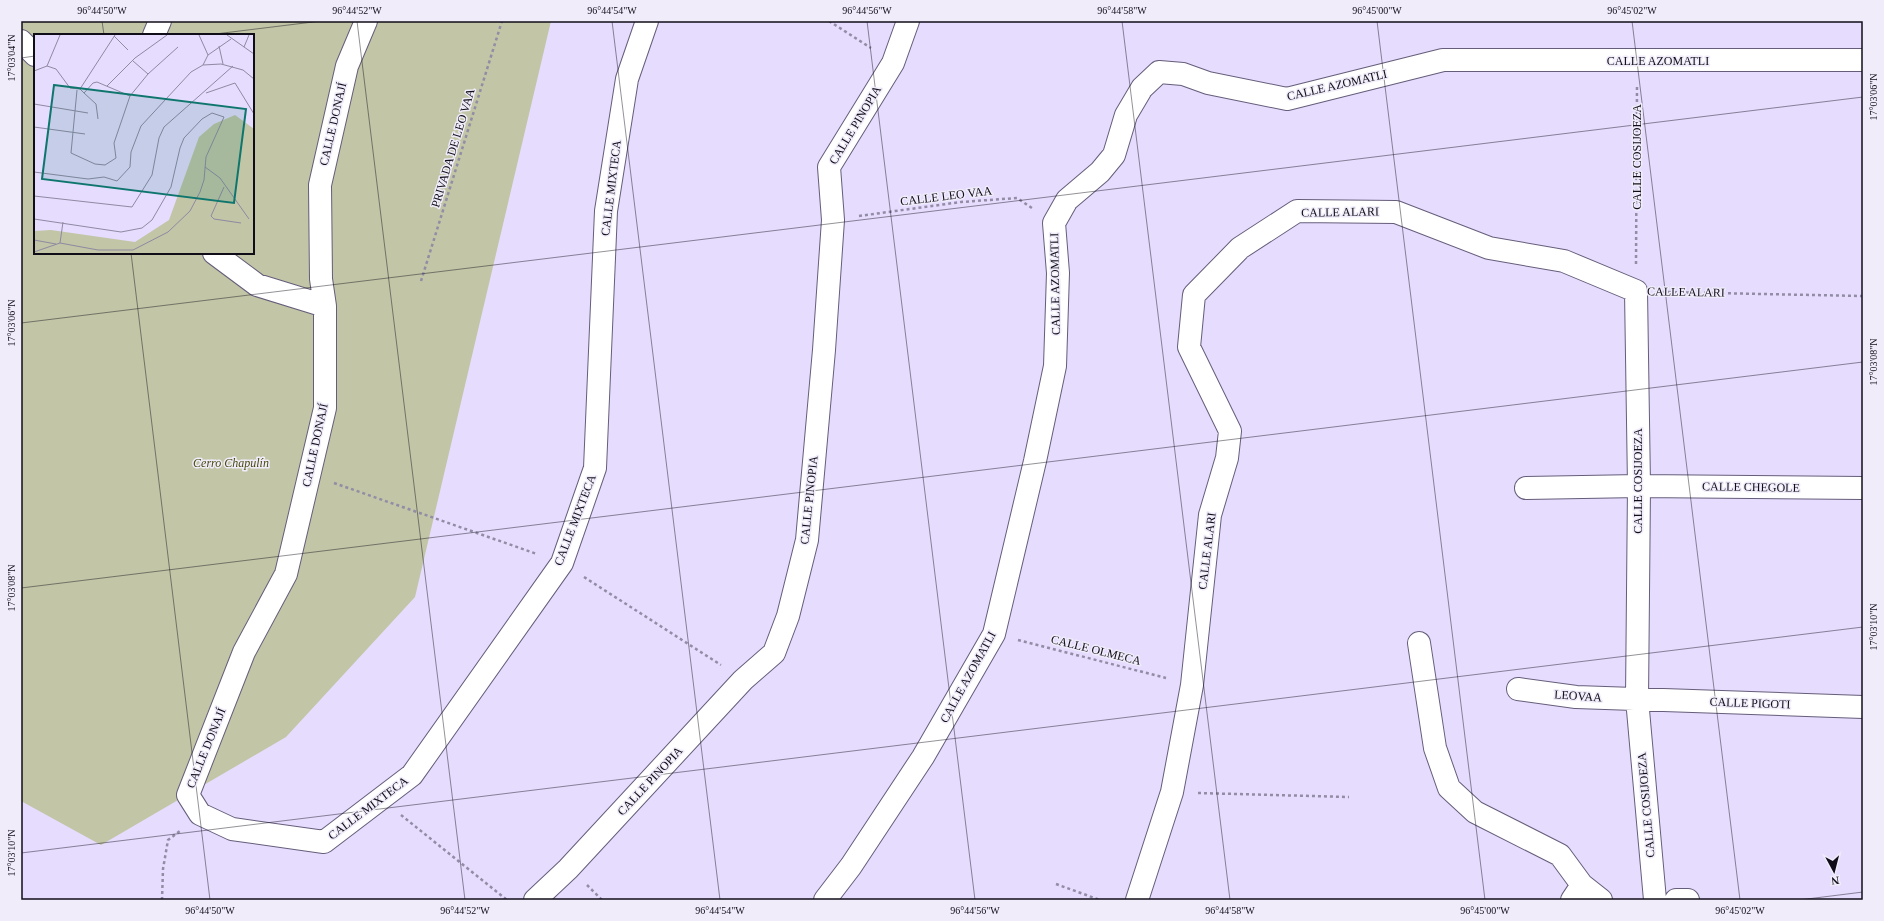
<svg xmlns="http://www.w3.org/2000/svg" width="1884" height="921" font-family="'Times New Roman',serif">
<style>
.green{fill:#c2c5a6;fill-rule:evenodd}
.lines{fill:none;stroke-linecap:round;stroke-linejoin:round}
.minor-casing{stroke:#665d7a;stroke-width:24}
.path{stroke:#938ca5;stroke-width:2.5;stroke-dasharray:3 3;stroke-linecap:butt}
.minor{stroke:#fff;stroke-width:22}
.ticks{fill:none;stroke:#110d18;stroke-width:1;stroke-opacity:0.45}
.labels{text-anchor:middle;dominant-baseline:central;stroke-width:3;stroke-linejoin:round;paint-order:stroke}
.street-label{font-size:12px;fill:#110d18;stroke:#f0ecfa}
.park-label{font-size:12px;font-style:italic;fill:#474a0d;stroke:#f0ecfa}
.inset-road{fill:none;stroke:#9089a2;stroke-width:1}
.view{fill:#0f766e;fill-opacity:0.15;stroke:#0f766e;stroke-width:2}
.inset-edge{fill:none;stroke:#110d18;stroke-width:2}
.neatline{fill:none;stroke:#110d18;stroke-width:1.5}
.ticks-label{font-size:10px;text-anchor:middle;fill:#110d18}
</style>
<rect width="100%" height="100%" fill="#e5dcfe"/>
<path class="green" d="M21,21h530l-136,576 -129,140 -185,108 -80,-44zM35,35h218v218h-218z"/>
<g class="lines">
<defs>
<path id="minor" d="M366,21l-19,45 -27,119 1,94 4,27v102l-39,166 -42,78 -56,143 12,19 32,15 92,13 88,-67 150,-212 33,-95 11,-257 21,-132 20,-58
M154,35l6,-14
M21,41l14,14
M214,253l43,32 68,21
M1526,488l113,-2 224,2
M1419,643l16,105 14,40 26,24 85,43 22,30
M1518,689l58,8 287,10
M535,900l33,-31 175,-189 31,-27 14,-37 19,-76 17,-190 9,-130 -4,-53 64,-104 15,-42
M825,900l26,-34 72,-109 71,-123 41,-173 20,-95 3,-93 -4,-50 13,-23 33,-28 14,-17 12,-40 16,-27 17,-16 24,2 25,9 79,16 156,-39h420
M1137,900l35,-108 20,-107 18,-170 17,-57 3,-27 -41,-84 5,-52 46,-47 57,-37 99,1 93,36 75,13 72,30 3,195 -2,213 18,201
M1572,900l10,-15 19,15
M1676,900h12"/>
</defs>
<use href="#minor" class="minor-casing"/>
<path class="path" d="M829,21l42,27
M859,216l102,-14 56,-4 15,10
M1636,264l1,-177
M421,281l81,-260
M1662,292l201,4
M334,483l203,71
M584,577l137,88
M1018,640l148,38
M1198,793l151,4
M401,815l106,85
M1056,884l44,16
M587,885l15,15
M162,900l1,-31 5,-29 12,-9"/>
<use href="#minor" class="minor"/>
</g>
<path class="ticks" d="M102,21l2,14M357,21l108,879M612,21l108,879M867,21l108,879M1122,21l108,879M1377,21l108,879M1632,21l108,879M207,35l114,-14M21,58l14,-2M131,253l79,647M21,323l1842,-226M21,588l1842,-226M21,853l1842,-226M1799,900l64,-8"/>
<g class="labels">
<g class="street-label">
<text x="1658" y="61">CALLE AZOMATLI</text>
<text transform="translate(1337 85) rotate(-13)">CALLE AZOMATLI</text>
<text transform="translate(333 124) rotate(-77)">CALLE DONAJÍ</text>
<text transform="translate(855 125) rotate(-59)">CALLE PINOPIA</text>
<text transform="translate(453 148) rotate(-73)">PRIVADA DE LEO VAA</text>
<text transform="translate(1637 157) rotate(-90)">CALLE COSIJOEZA</text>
<text transform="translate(611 188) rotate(-83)">CALLE MIXTECA</text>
<text transform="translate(946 196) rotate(-7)">CALLE LEO VAA</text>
<text transform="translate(1340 212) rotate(-1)">CALLE ALARI</text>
<text transform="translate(1055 284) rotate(-91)">CALLE AZOMATLI</text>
<text transform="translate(1686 292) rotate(1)">CALLE ALARI</text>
<text transform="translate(315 445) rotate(-78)">CALLE DONAJÍ</text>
<text transform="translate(1638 481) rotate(-90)">CALLE COSIJOEZA</text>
<text transform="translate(1751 487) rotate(1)">CALLE CHEGOLE</text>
<text transform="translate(809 500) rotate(-84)">CALLE PINOPIA</text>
<text transform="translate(575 520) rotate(-69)">CALLE MIXTECA</text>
<text transform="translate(1207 551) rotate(-83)">CALLE ALARI</text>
<text transform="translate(1096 650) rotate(14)">CALLE OLMECA</text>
<text transform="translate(968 677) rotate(-61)">CALLE AZOMATLI</text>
<text transform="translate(1578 696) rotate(4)">LEOVAA</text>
<text transform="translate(1750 703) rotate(2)">CALLE PIGOTI</text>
<text transform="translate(206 748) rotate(-68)">CALLE DONAJÍ</text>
<text transform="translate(650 781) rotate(-47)">CALLE PINOPIA</text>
<text transform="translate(1646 805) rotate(-95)">CALLE COSIJOEZA</text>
<text transform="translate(368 808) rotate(-37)">CALLE MIXTECA</text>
</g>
<g class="park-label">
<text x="231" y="463">Cerro Chapulín</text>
</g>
</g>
<g transform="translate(34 34)">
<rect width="220" height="220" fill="#e5dcfe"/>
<path d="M201,81l19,14v124h-220v-22l17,-1 84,12 34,-22 30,-83 15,-13z" fill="#c2c5a6"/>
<path class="inset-road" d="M165,1l9,20M193,1l27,19M80,2l14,14M185,12l4,18M210,13l5,-12M99,27l15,13M169,31l5,-10 23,-16M13,32l13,-31M0,37l13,-5 9,3 14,19 10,1 35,-54M73,52l28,-28 32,-23M46,55l4,4 9,-10 4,-1 33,14M43,56l-6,63 24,11 10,1 11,-7 -2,-15 16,-47 18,-22 30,-27M50,59l12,11 2,15M172,59l29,-10 19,31M0,70l54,9M0,93l51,7M171,133l15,11 29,41M0,138l54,7 16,-2 13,4 13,-14 1,-15 10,-26 50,-54 12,-7 18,-1 22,6 11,9M190,153l-13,29 3,3 27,4M0,162l98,11 20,-32 7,-37 5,-11 69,-61M0,185l87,13 21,-4 10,-8 19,-33 9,-39 4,-10 18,-19 10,-6 12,4 -18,40 -2,23 -4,12 -10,19 -22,21 -35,18h-35l-38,-7 -26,9M0,206l22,4M26,209l3,-21"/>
<path class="view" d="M20,51l192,24 -12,94 -192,-24z"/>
<rect width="220" height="220" class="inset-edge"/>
</g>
<rect width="1884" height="921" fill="none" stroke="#f0ecfa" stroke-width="44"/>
<g transform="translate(1834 871) rotate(173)" stroke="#f0ecfa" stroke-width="3" paint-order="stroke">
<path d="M0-3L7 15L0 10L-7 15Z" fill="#110d18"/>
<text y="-6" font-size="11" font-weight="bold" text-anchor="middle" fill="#110d18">N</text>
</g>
<rect x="22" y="22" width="1840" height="877" class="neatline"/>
<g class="ticks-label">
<text x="102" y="14">96°44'50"W</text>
<text x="357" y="14">96°44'52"W</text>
<text x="612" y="14">96°44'54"W</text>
<text x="867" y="14">96°44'56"W</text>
<text x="1122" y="14">96°44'58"W</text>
<text x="1377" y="14">96°45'00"W</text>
<text x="1632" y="14">96°45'02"W</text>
<text transform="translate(11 58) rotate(-90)" y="4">17°03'04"N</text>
<text transform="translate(1873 97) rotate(-90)" y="4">17°03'06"N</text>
<text transform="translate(11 323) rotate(-90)" y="4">17°03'06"N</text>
<text transform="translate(1873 362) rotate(-90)" y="4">17°03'08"N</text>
<text transform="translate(11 588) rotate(-90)" y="4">17°03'08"N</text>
<text transform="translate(1873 627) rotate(-90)" y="4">17°03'10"N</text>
<text transform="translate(11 853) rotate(-90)" y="4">17°03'10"N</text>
<text x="210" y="914">96°44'50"W</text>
<text x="465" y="914">96°44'52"W</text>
<text x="720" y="914">96°44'54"W</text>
<text x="975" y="914">96°44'56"W</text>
<text x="1230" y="914">96°44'58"W</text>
<text x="1485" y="914">96°45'00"W</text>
<text x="1740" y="914">96°45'02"W</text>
</g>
</svg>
